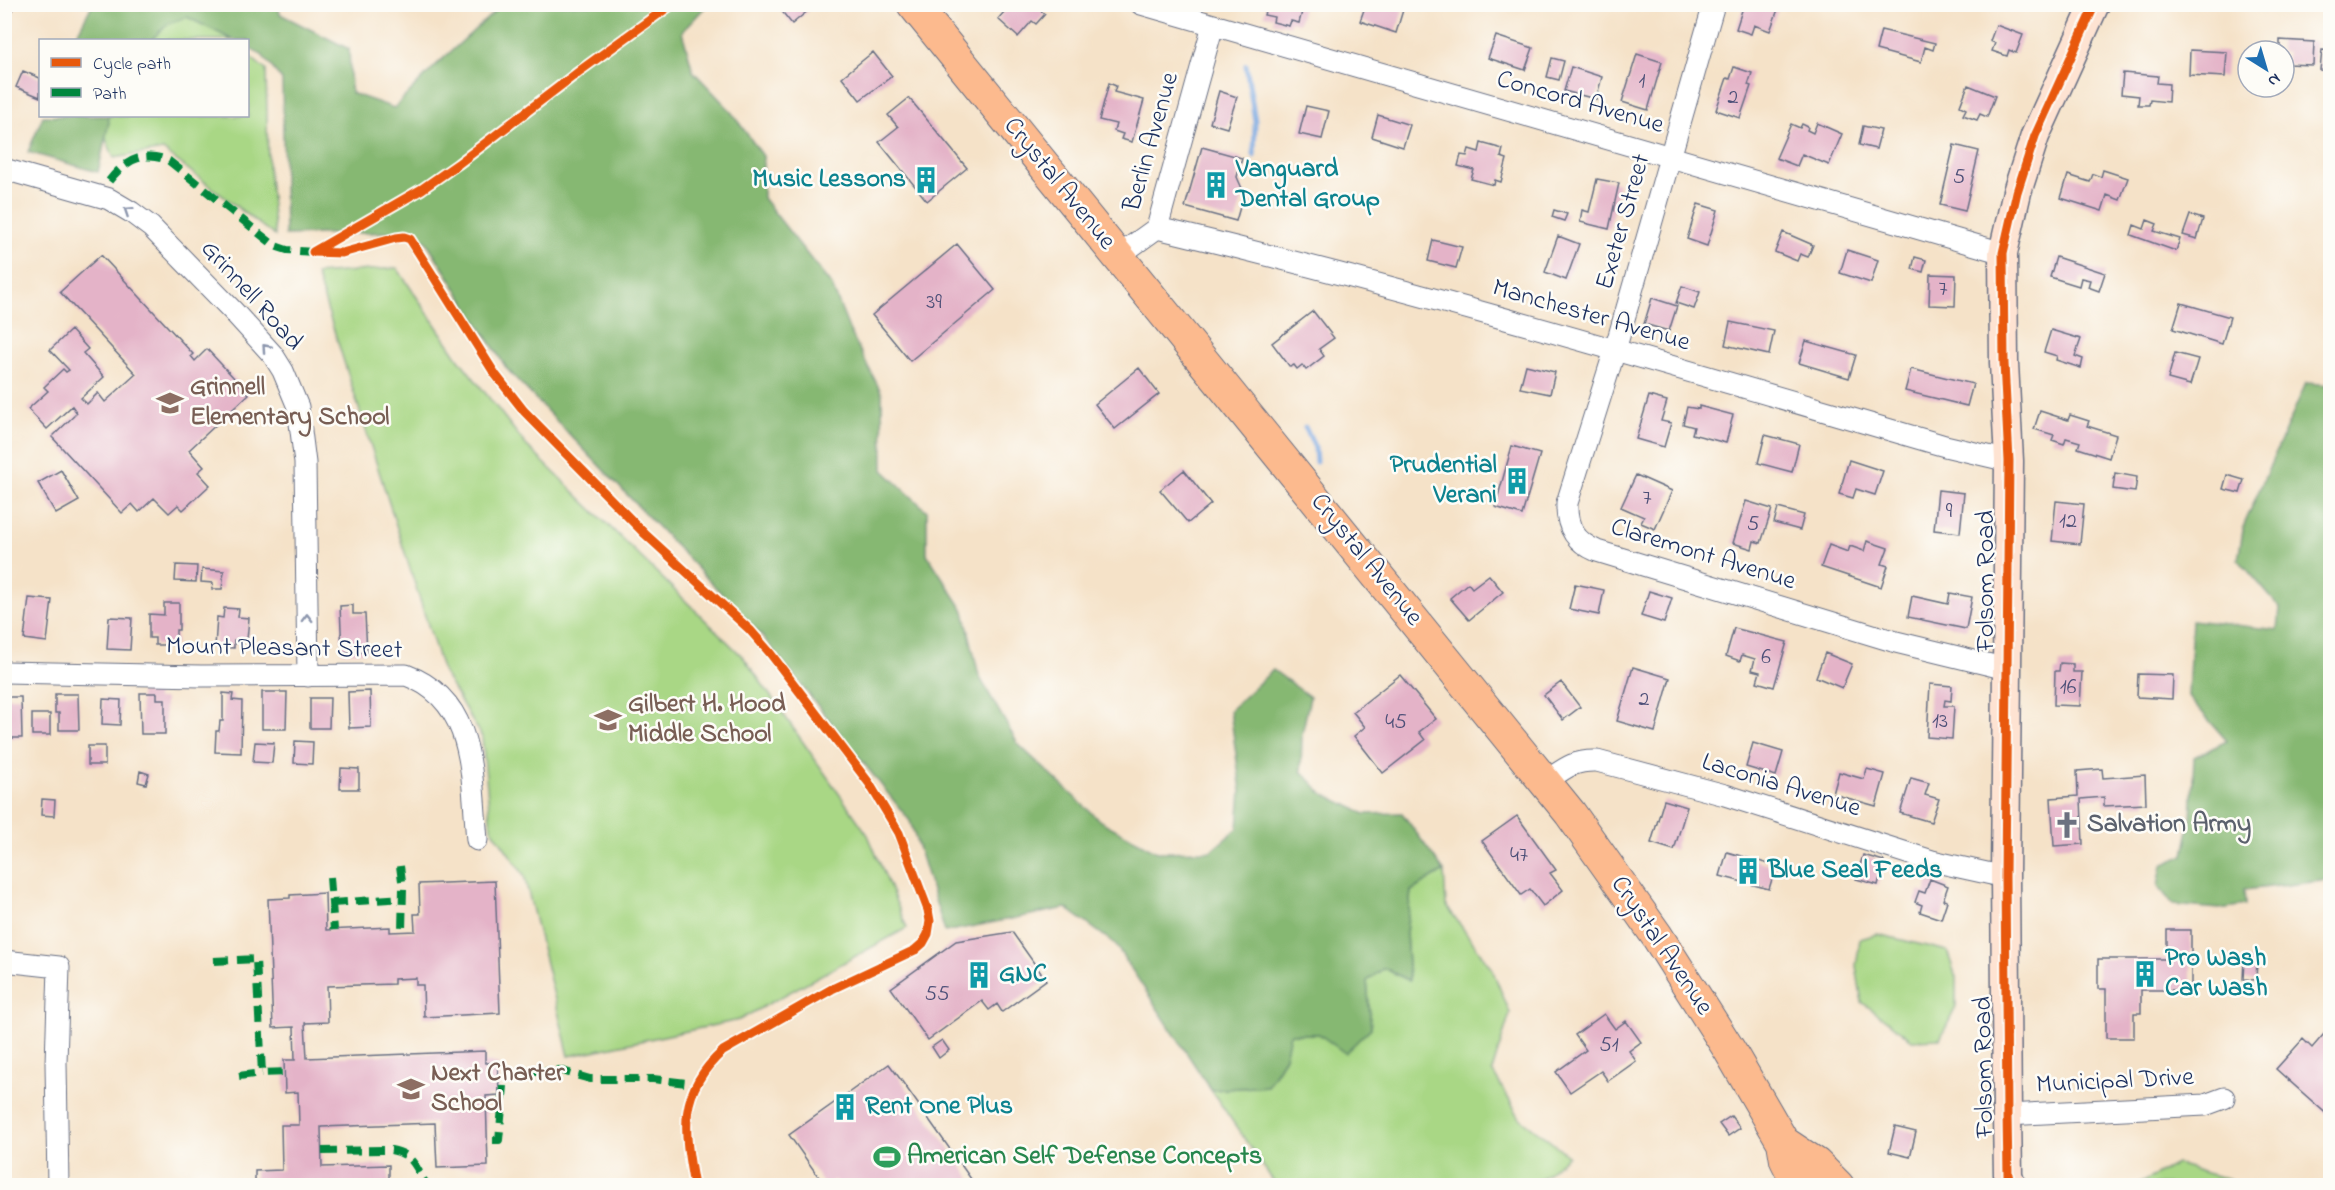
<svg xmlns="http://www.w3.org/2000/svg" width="2335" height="1190" font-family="'Indie Flower',sans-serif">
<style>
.green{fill:#a9d785;stroke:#628372;stroke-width:1.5}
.forest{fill:#86b872;stroke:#507468;stroke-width:1.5}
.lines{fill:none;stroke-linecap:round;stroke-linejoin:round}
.stream{stroke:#77a6e0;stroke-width:5}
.building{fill:#e4b3c8}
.street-casing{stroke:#676e83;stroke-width:23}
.secondary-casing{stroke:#676e83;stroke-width:31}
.primary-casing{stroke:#676e83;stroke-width:34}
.street{stroke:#fff;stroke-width:21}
.secondary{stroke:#fee3d2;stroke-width:28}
.primary{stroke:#fcba8e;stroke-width:32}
.quiet{stroke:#00873e;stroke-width:8;stroke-dasharray:15 8;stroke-linecap:butt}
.cycleway-casing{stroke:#fdfcf7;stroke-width:13}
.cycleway{stroke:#e8590c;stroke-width:9}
.oneway{stroke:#8d97ae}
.labels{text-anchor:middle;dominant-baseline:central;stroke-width:5;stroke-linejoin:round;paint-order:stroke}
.number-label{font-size:22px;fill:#4d5078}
.street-label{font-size:26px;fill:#1b2f5e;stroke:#fdfcf7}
.culture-label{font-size:26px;font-weight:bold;fill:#0d838f;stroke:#fdfcf7;text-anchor:start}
.education-label{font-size:26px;font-weight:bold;fill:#785e54;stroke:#fdfcf7;text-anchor:start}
.worship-label{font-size:26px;font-weight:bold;fill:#5b616d;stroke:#fdfcf7;text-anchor:start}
.leisure-label{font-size:26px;font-weight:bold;fill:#27864d;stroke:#fdfcf7;text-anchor:start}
</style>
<rect width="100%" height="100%" fill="#fdfcf7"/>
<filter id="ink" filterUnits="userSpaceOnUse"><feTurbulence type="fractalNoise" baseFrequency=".0167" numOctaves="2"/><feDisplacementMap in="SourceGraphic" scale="12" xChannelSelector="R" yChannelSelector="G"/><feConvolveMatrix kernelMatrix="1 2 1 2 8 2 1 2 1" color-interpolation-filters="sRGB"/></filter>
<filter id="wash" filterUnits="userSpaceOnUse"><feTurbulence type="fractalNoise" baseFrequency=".008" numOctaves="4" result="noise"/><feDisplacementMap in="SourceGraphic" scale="24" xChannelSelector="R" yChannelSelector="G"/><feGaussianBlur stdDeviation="1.35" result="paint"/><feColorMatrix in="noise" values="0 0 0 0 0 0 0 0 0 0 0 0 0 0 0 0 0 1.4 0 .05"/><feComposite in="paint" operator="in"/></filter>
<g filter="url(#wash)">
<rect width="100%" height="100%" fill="#f5e2c8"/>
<path class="green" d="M166,4l21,1 44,35h-97z
M248,55l18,15 2,96 7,70 -112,-86 -49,8 -18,-42h152z
M397,268l61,90 68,87 218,213 124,177 39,93 -168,92 -170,36 -45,-181 -33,-47 -9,-91 -39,-65 -127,-398z
M1444,871l2,34 46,64 18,44 -18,58 28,47 48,37 -22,20 -16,10h-254l-65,-95 56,-4 18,-29 4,-23h30l26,18 26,-24 -4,-47 17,-13 25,12 -3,-47 5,-42z
M1877,934l70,17 9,26v30l-16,32 -28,1 -50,-38 -6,-36 4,-27z
M2176,1164l71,21h-110z"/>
<path class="forest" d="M92,5h186l2,9 69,35 2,44 43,15 41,-42 67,-61h205l-25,27 11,39 36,38 34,47v42l69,88 17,43 33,65 1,76 44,41v43l37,57 15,65 39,68 82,77 57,31 54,-1 27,-23 3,-37 -11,-81 43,-40 37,27 -8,37 -1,37 21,22 43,21 37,-1 42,58 -33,20 -5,42 3,48 -25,-13 -17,13 4,47 -26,25 -26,-19h-29l-5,23 -18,29 -56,4 -96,-146 -49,-36 -121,24 -35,-111 -148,-185 -255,-267 -81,-128 -27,-9 -114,3 -3,-155 -20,-25 -14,-7v-8h-15l-46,-23 -19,7 -17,16h-77z
M43,116h65l1,6 -11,50 -70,-20z
M2306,383l24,2v495l-86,10 1,15 -26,4 -46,-4 -15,-19 4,-21 22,-10 7,-36 3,-62 33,-16 -39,-45 4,-76 86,10 2,-22 -42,-49 6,-34z"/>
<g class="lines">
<path class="stream" d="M1246,65l9,56 -1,35
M1305,427l10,21 1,14"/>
</g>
<g id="blocks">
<path class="building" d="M4,4h11l-7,16 -4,-2z
M776,4h40l-24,20z
M1011,4h36l-6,7 4,3 -9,10 -4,-3 -14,16 -20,-18z
M1267,4h37l-5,19 -8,-2 -2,5 -16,-4 1,-5 -10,-2z
M1366,4h20l17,6 -7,23 -36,-12z
M1744,4h36l-10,27 -16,-6 -3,9 -15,-5z
M1996,25l27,10 -7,18 -7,-3 -2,6 -15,-5 3,-8 -5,-2z
M1881,30l54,13 -2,7 -8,-3 -4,15 -45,-12z
M1496,36l37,12 -8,22 -37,-12z
M2280,40l34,2 -1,23 -26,-1v-11l-7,-2z
M2190,50l37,2 -2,25 -36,-2z
M2322,50l8,1v20l-10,-1z
M873,52l19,24 -32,24 -18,-23z
M1637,54l25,8 -14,48 -26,-8z
M1552,58l12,3 -5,19 -12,-3z
M1571,67l31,10 -6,22 -32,-8z
M1734,67l18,6 -4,12 3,1 -11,32 -24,-8 11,-32 3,1z
M23,71l17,7v19l-24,-10z
M2123,73l35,3 -1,7 12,1 -1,18 -18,-2 -1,5h-11l1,-9 -18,-2z
M1109,83l7,3 -2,6 30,8 -12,42 -11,-3 2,-5 -9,-3 2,-7 -17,-4z
M1968,85l27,11 -8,21 -7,-3 -3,6 -14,-5 3,-6 -6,-3z
M1219,91l18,6 -10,31 -17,-5z
M909,98l58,70 -40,33 -48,-59 19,-15 -10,-12z
M1306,106l23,5 -7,28 -23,-5z
M1378,115l32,10 -7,22 -31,-10z
M1817,123l25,11 -13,31 -27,-11 -5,12 -21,-8 15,-34 9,4 2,-4 6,3 -1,3 6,3z
M1863,126l18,4 -5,19 -17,-4z
M1481,143l22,6 -2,8 6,2 -6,23 -6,-2 -1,5 -23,-6 3,-9 -16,-4 3,-11 6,1 2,-7 10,3z
M1954,145l25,6 -14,60 -25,-6z
M1202,147l40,11 -5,19 7,16 -8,28 -51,-14z
M2103,170l25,8 -8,22 -13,-5 -5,16 -41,-13 7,-23 22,7 3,-8 8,3z
M1597,179l22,4 -10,46 -29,-7 2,-12 7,2z
M1698,204l20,6 -11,36 -20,-7z
M1554,210l13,4 -3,7 -12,-4z
M2190,215l13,4 -6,20 -14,-4z
M2147,220l10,4 -3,7 26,8 -4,12 -45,-16 3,-10 10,4z
M1783,232l30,13 -5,12 -8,-3 -3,7 -22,-9z
M1558,236l21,8 -13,36 -21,-8z
M1433,240l29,7 -6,21 -28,-7z
M957,244l38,46 -85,71 -38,-46z
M1847,250l31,10 -7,23 -31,-10z
M101,255l92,99 -2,2 4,5 12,-12 42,45 -60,56 15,17 -6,5 12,13 -27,25 -5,-5 -9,8 -15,-15 -15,14 -7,-8 -10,9 -70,-76 25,-24 -5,-7 -25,23 -19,-20 20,-18 -4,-4 19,-18 3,3 3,-2 -19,-20 21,-20 17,19 -5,4 21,24 -23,21 6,6 11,-11 7,9 31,-28 -76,-82z
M1915,257l11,3 -3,12 -11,-3z
M2056,257l49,16 -6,18 -11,-4 2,-7 -9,-2 -2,8 -29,-9z
M1930,274l26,1 -1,31 -26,-1z
M1682,286l18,6 -6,17 -18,-6z
M1652,298l25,8 -8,25 -25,-7z
M2181,303l49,14 -8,27 -49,-15z
M1313,311l21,27 -15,11 5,7 -18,14 -4,-5 -5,4 -3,-4 -4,2 -18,-24z
M1730,322l44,9 -5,24 -44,-10z
M2051,330l30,9 -6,17 8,3 -2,9 -25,-8 1,-4 -13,-4z
M1806,341l50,14 -7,23 -50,-15z
M2175,353l23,6 -8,26 -22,-6z
M1526,365l29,7 -5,22 -30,-6z
M1139,368l20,26 -44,35 -20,-25z
M1911,369l62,15 -6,22 -62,-15z
M1649,396l18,5 -6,20 10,2 -7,24 -28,-8z
M1699,406l34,9 -7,28 -34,-9 2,-7 -11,-3 4,-17 12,2z
M2040,411l28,9 2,-5 19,6 -2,5 29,9 -7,23 -31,-10 2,-6 -14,-4 -2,6 -12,-4 2,-5 -20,-6z
M1765,435l34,9 -7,28 -34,-9z
M1512,446l28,8 -18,61 -27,-8z
M1849,460l34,11 -8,24 -19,-6 -3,9 -14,-4z
M61,470l18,31 -23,13 -18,-31z
M1184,470l27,34 -23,19 -28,-33z
M2115,473l22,4 -2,15 -22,-3z
M1636,475l36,16 -17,38 -14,-6 3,-6 -23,-10z
M2227,475l17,5 -4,13 -17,-4z
M1938,490l26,3 -4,40 -26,-3z
M1746,501l26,8 -11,34 -7,-2 -2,8 -19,-6z
M2056,501l28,3 -4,40 -28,-3z
M1778,508l26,7 -4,15 -26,-7z
M1867,541l21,7 -6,16 6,2 -7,21 -60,-20 8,-22 19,7 2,-6 14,5z
M176,565l21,1 -1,16 -21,-1z
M202,569l22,2 -2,18h-10l1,-6 -12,-1z
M1489,575l14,17 -34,28 -19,-22 18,-15 4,5z
M1575,584l29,6 -5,25 -30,-6z
M1649,591l23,7 -8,25 -23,-7z
M1950,593l22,4 -6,32 -58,-12 4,-21 36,8z
M29,598l23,2 -5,42 -23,-3z
M164,603h15v27h-3v15h-21v-7h-6v-24l15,1z
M353,605v9h12l2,38 -25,1 -2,-47z
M224,608l15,1 -1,8 11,1 -2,22h-13v8l-19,-1 2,-30 6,1z
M109,617l23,1 -2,32 -23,-1z
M1734,628l53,14 -13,45 -17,-5 3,-10 -8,-2 3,-11 -13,-4 -2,6 -14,-5z
M1825,653l27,11 -10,24 -26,-11z
M2060,663l13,1v8h9l-2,34 -26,-1 1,-34h4z
M1633,667l37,11 -15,54 -38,-11z
M2138,674l35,1 -1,24 -35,-2z
M1400,675l36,44 -17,13 6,8 -42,33 -29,-37 11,-9 -12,-15z
M1561,682l19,25 -17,13 -19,-25z
M1930,684l22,2 -1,15 -6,-1 -1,6h10l-2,33 -25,-2z
M370,691l1,36 -22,1 -1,-36z
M262,692h25l-1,37h-24z
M140,693h17v6h8v35h-24z
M223,693l10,1 -1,6 10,1 -1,52 -26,-1 1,-21h3l1,-10h3z
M55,694h23l1,36h-20v-17h-4z
M4,697h17l1,41h-18z
M310,698h20l-1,30h-19z
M103,699l18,1 -1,25 -18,-1z
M32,714h18v21h-18z
M295,741l18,1 -1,22 -18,-1z
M255,742l19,1 -2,20 -19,-1z
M1753,743l30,9 -7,24 -30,-9z
M88,746h17v19h-17z
M341,768l18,1v20h-19z
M1867,769l18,5 -9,32 -43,-12 6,-22 25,7z
M2102,769l1,9 42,-3 1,29 -42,2v-9l-23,2 2,45 -29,2 -3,-48 27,-2 -1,-25z
M140,771l9,3 -3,10 -8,-2z
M1911,778l18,5 -4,12 14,4 -8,23 -31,-9z
M42,799l13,1 -1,16 -13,-1z
M1664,800l23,7 -13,43 -23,-7z
M1517,816l39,54 -6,3 13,17 -20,16 -13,-17 -9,6 -39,-54z
M1727,852l49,14 -7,23 -49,-13z
M1863,855l21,6 -6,24 -22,-6z
M1930,879l18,7 -5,14 4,1 -6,18 -21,-7 2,-7 -7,-3 4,-11 6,2z
M495,881l5,132 -76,4 -1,-32h-7v-7l-22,1v5l-67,2 1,36 -23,1 2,35 178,-7v12h13l1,32 -13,1 2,70 -51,2 -2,-45 -114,4 1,40 67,-2v21h-134v-15l27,-1 -1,-45h18l-1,-33 -13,1 -1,-33h11l-1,-33 -21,1 -5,-129 22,-1v-3l35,-2 1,37 64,-3v5l25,-1 -1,-17h6l-1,-30z
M2167,930h24v60h-50v23h-7v25h-28v-49h-8v-30h69z
M1012,932l34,48 -44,32 -5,-8 -8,6 -7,-9 -54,39 -37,-52 65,-47z
M2244,960h13l-1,20 -13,-1z
M1604,1014l11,15 11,-8 15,21 -12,9 7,10 -28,20 -7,-10 -31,21 -14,-20 30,-22 -11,-15z
M2330,1027v90l-54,-48 27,-30 9,9z
M942,1040l7,10 -10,8 -7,-11z
M889,1064l12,16 75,106h-138l-4,-6 -9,6 -36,-51z
M1731,1116l9,12 -12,8 -9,-12z
M1895,1127l21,5 -6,25 -21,-5z"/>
</g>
</g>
<g filter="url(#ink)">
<use href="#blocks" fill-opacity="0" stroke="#676e83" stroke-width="1.5"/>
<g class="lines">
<defs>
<path id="street" d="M1141,4l862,249
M1714,4l-99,346 -48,153c-1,24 8,39 30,48l299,91 111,27
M4,169l105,30 22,13 20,15 82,84 40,44 10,16 15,36 7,56 3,213
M1157,228c265,63 527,142 788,218l64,15
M1118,256l39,-28 56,-203
M4,672l197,4 205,-1c71,26 65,102 71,165
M1545,782c19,-13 28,-22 52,-21l128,34 207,66 73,16
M4,961l55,6 -3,96 2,123
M2007,1115l198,-10 19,-7"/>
<path id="secondary" d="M2012,1186l-4,-11 -1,-60 -2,-238 4,-416 -5,-98 -1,-110 14,-61 18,-56 60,-132"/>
<path id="primary" d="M913,4l657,809 87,123 73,115 53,91 3,18 13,26
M1783,1142l33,22 22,22"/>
</defs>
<use href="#street" class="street-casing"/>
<use href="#secondary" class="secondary-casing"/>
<use href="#primary" class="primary-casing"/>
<use href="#street" class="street"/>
<use href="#secondary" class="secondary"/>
<use href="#primary" class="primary"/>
<path class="quiet" d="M109,181c16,-21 35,-31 60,-20l106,85 12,4 26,2
M400,866l3,22 -1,43
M330,877l4,53
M332,903l71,-5
M214,961l42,-2 6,114 23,-1
M533,1072l26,-2 31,9h63l42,5
M239,1076l23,-3
M493,1140h6l5,-54
M322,1151l69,-1c22,4 24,16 35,34l-7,2"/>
<defs>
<path id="cycleway" d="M313,252l29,1 54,-15 8,-1 6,2 85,135 29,37 121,123 105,96 20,23 99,130 30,50 29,77 2,11 -2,13 -5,9 -8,7 -83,39 -109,62c-46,41 -39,79 -29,135
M313,252l109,-63 36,-25 123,-94 91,-66
M2012,1186l-4,-11 -1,-60 -2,-238 4,-416 -5,-98 -1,-110 14,-61 18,-56 60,-132"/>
</defs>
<use href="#cycleway" class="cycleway-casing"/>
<use href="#cycleway" class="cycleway"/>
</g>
<defs><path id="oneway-chevron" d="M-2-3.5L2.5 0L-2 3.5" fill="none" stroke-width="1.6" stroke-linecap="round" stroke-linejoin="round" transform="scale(1.5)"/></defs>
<g class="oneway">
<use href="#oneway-chevron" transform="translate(128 211) rotate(-147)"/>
<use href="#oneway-chevron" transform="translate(266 348) rotate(-132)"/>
<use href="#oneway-chevron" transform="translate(307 618) rotate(-91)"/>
</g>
</g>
<defs>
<symbol id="building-bare" viewBox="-9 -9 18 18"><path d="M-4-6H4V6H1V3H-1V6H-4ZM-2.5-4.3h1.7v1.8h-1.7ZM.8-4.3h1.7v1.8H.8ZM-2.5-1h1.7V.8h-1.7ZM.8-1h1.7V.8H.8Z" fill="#0f9aa8" stroke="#fdfcf7" stroke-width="2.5" paint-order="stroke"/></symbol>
<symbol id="school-bare" viewBox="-9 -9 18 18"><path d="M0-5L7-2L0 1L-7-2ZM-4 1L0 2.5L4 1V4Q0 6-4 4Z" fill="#8d6e63" stroke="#fdfcf7" stroke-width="2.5" paint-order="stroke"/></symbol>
<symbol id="church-bare" viewBox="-9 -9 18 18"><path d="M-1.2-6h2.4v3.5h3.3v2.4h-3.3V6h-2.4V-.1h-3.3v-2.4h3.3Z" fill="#6b7280" stroke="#fdfcf7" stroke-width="2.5" paint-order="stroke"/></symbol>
<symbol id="stadium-bare" viewBox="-9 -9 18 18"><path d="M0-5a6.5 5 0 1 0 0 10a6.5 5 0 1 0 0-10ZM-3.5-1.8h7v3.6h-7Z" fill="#2e9e5b" stroke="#fdfcf7" stroke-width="2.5" paint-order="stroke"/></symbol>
</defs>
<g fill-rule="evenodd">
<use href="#building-bare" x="907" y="161" width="38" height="38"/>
<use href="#building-bare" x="1197" y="166" width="38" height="38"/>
<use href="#school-bare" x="151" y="384" width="38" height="38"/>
<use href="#building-bare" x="1498" y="462" width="38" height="38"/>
<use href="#school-bare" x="589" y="701" width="38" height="38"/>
<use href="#church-bare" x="2048" y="806" width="38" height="38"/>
<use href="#building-bare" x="1729" y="852" width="38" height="38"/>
<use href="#building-bare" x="2126" y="955" width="38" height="38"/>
<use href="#building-bare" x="960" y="956" width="38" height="38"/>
<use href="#school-bare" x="392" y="1070" width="38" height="38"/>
<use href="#building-bare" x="826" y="1088" width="38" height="38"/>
<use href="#stadium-bare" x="868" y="1138" width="38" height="38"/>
</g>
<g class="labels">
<g class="number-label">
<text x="1642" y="82">1</text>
<text x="1733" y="98">2</text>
<text x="1959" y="178">5</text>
<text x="1943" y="290">7</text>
<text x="934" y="303">39</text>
<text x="1647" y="499">7</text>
<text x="1949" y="512">9</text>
<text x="2068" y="522">12</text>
<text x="1753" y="525">5</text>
<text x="1766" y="658">6</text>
<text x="2068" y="688">16</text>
<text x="1644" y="700">2</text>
<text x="1940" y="722">13</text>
<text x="1396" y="723">45</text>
<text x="1519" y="856">47</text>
<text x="937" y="995">55</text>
<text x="1609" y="1046">51</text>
</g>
<g class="street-label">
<text transform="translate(1580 103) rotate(16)">Concord Avenue</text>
<text transform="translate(1152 142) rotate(-74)">Berlin Avenue</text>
<text transform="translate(1059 184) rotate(51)">Crystal Avenue</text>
<text transform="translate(1624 222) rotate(-74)">Exeter Street</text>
<text transform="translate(251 296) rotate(48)">Grinnell Road</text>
<text transform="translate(1591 316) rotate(16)">Manchester Avenue</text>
<text transform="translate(1703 555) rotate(17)">Claremont Avenue</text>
<text transform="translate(1366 560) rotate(51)">Crystal Avenue</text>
<text transform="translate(1987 581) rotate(-90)">Folsom Road</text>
<text transform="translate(284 649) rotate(1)">Mount Pleasant Street</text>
<text transform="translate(1781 786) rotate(17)">Laconia Avenue</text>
<text transform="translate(1661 946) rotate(56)">Crystal Avenue</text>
<text transform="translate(1985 1067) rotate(-91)">Folsom Road</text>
<text transform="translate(2115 1082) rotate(-3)">Municipal Drive</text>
</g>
<g class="culture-label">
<text x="1236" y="170">Vanguard<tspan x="1236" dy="30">Dental Group</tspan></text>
<text x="906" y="180" text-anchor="end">Music Lessons</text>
<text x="1497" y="466" text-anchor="end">Prudential<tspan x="1497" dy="30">Verani</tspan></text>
<text x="1768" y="871">Blue Seal Feeds</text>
<text x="2165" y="959">Pro Wash<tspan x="2165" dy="30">Car Wash</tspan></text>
<text x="999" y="975">GNC</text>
<text x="865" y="1107">Rent One Plus</text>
</g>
<g class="education-label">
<text x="190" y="388">Grinnell<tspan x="190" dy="30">Elementary School</tspan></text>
<text x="628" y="705">Gilbert H. Hood<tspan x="628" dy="30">Middle School</tspan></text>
<text x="431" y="1074">Next Charter<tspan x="431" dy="30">School</tspan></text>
</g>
<g class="worship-label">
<text x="2087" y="825">Salvation Army</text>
</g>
<g class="leisure-label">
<text x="907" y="1157">American Self Defense Concepts</text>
</g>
</g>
<rect width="2335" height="1190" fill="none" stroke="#fdfcf7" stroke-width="24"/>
<rect x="39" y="39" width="210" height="78" fill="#fdfcf7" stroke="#a3aaba" stroke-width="1.5"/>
<rect x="51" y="58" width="30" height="9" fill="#e8590c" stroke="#a3aaba" stroke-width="1.5"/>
<text x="93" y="69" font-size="18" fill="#1b2f5e">Cycle path</text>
<rect x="51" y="88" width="30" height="9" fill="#00873e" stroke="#a3aaba" stroke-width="1.5"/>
<text x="93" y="99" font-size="18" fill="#1b2f5e">Path</text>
<g transform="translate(2266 69) rotate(143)"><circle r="28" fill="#fdfcf7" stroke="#a3aaba" stroke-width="1.5"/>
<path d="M0-4.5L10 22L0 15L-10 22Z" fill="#1f6fb2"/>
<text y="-9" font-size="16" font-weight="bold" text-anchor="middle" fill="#1b2f5e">N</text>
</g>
</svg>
